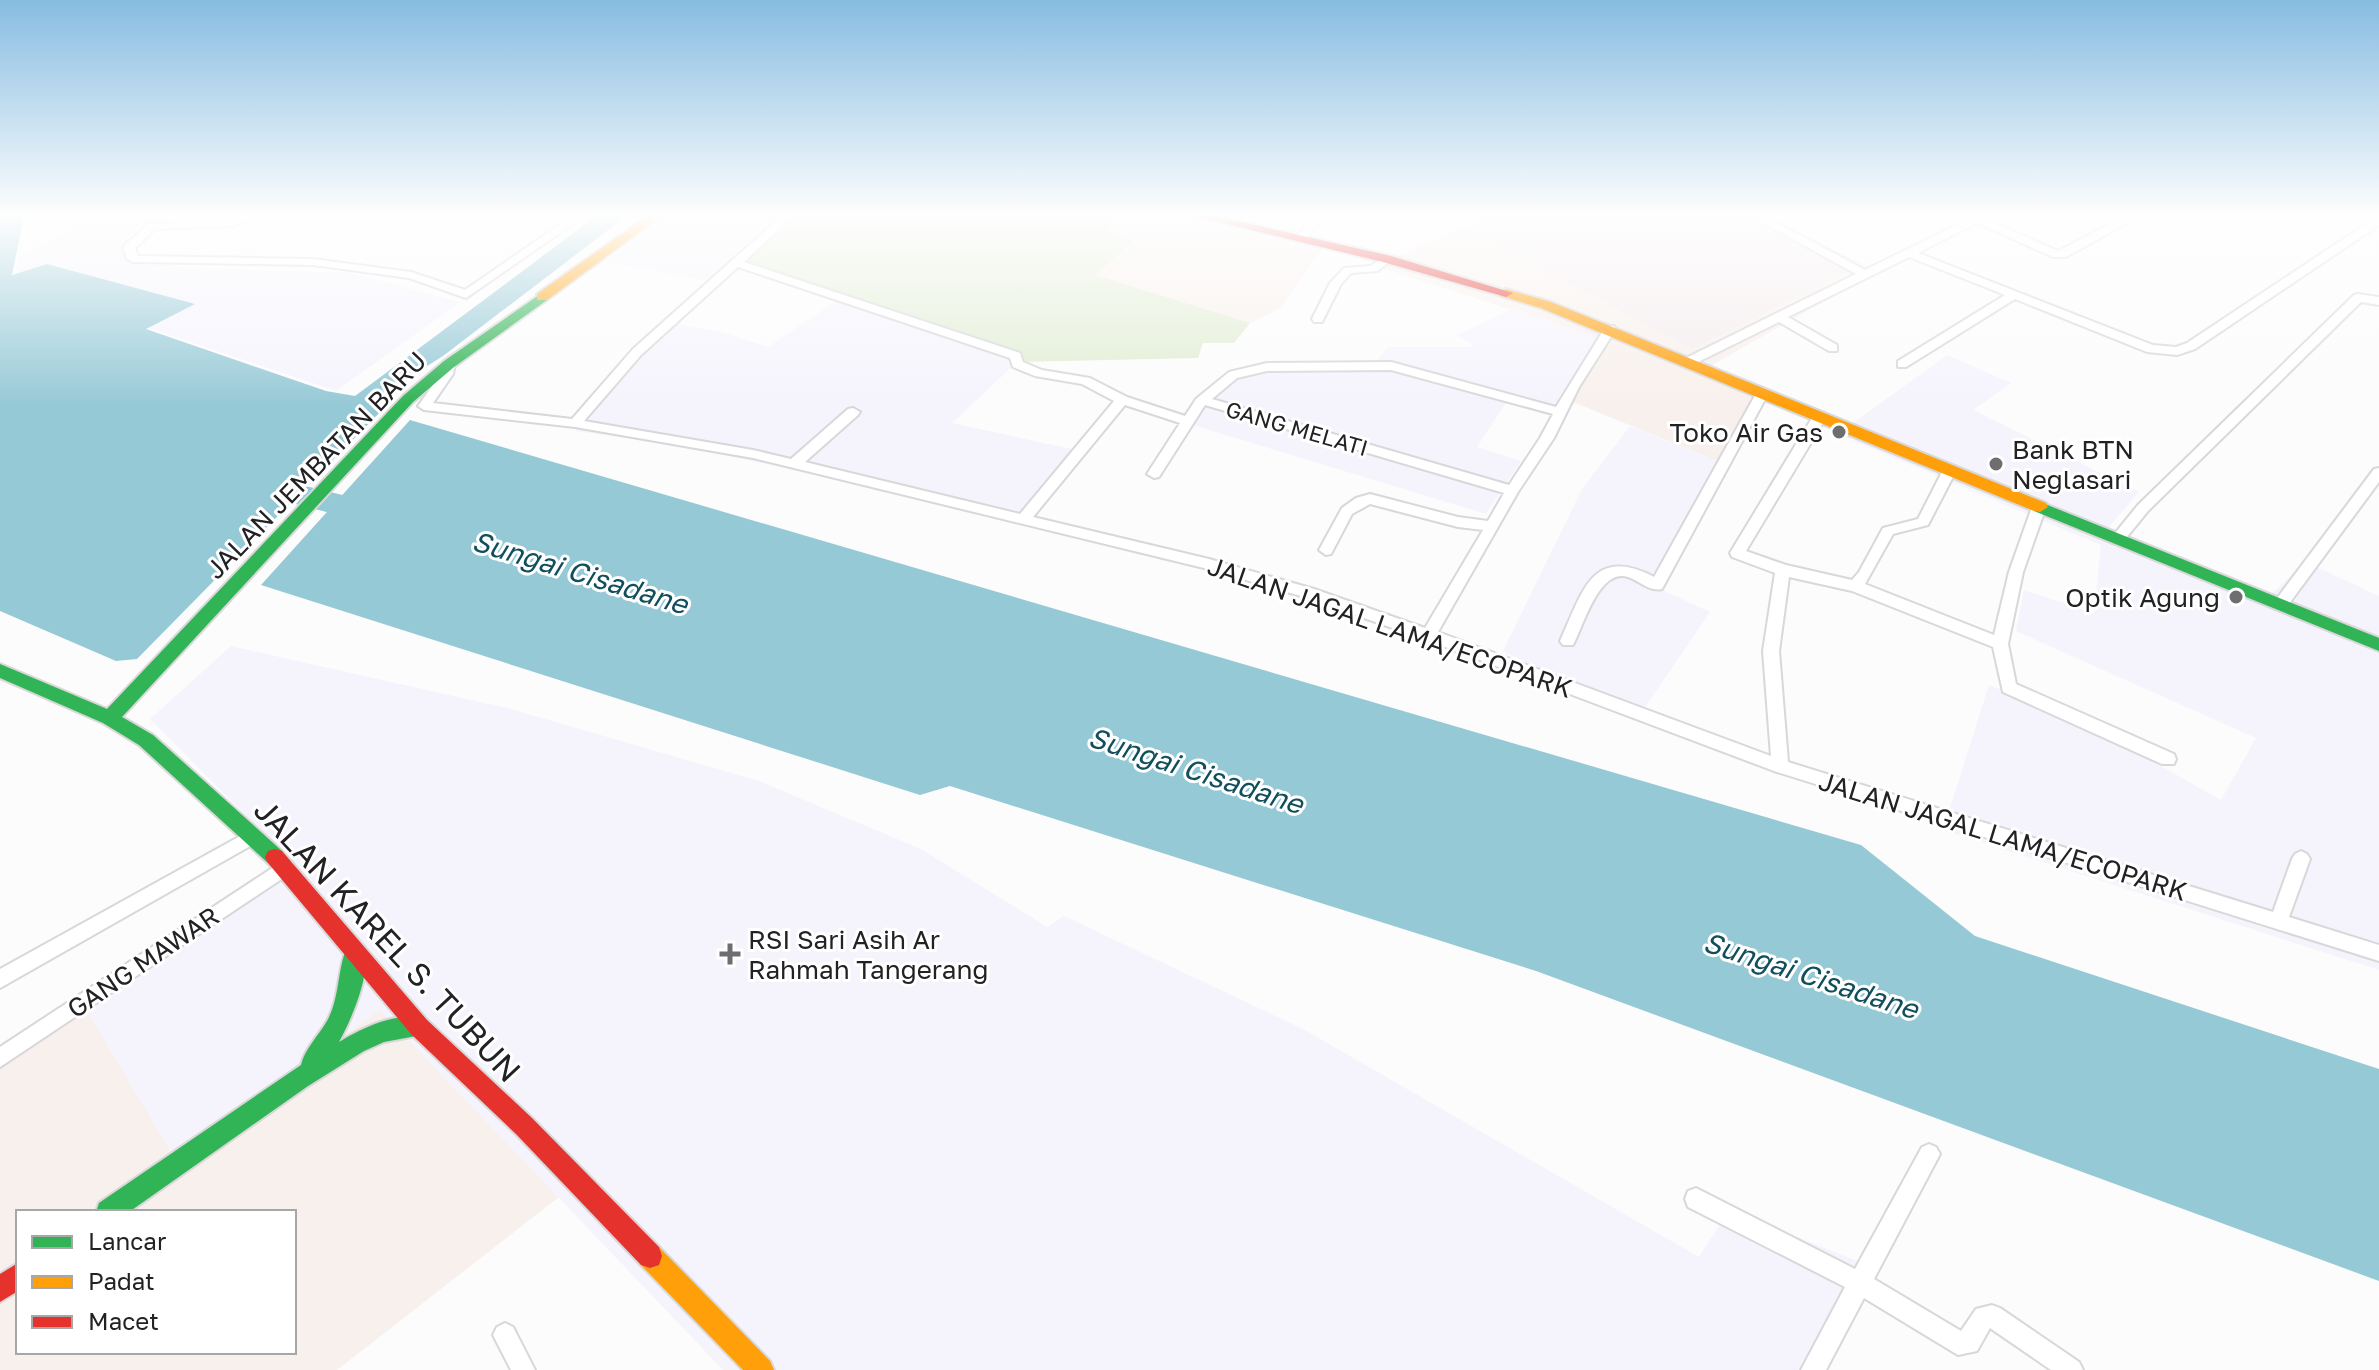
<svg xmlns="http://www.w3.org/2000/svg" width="2379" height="1370" font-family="'Golos Text',sans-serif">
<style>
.commercial{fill:#f8f0ec;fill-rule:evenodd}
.built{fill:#f5f4fd}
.medical{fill:#f4eced}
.green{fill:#e1edd3}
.water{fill:#96c9d6}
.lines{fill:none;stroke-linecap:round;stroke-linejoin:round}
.river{fill:#96c9d6;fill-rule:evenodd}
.street-casing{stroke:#d8d7d9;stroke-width:4}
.fast-casing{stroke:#d8d7d9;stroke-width:4}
.slow-casing{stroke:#d8d7d9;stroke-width:4}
.jam-casing{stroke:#d8d7d9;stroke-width:4}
.street{fill:#fff;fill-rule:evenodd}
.fast{fill:#30b455;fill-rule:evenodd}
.slow{fill:#ff9f0a;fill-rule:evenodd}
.jam{fill:#e5322d;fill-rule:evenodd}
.poi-dot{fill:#6e6e70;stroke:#fff;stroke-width:3}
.labels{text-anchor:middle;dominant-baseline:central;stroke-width:6;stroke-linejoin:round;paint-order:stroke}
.far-street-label{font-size:22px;fill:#222225;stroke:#fff}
.poi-label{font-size:26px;fill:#222225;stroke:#fff;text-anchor:end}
.street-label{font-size:26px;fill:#222225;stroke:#fff}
.water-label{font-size:28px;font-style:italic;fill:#114f5d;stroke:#fff}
.near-street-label{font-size:32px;fill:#222225;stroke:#fff}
</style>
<rect width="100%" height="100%" fill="#fcfcfc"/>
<path class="commercial" d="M1124,214h83l119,29 -45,65 -31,15 -156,-48 40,-35 -27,-9z
M1495,214h265l118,57 -166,94 54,27 -44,71 -154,-63 37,-60 -230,-74z
M84,1005l89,150 207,-146 179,188 -222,173h-337v-308zM18,1212h276v140h-276z"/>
<path class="built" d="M87,214h175l-6,6 -88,-3 -44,44 67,7 160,5 109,29 -124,89 -320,-108 2,-26 49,-26z
M667,214h126l-72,69 -115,-21z
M838,300l99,27 80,35 -65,61 124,27 -41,71 -358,-76 -102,-14 92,-109 54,10 47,15z
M1514,308l92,32 -45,74 -54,-13 -30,46 44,14 -35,53 -303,-92 42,-47 39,-9 111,-2 12,-17h88l-18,-12z
M1947,355l64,28 -38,27 166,82 -30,35 162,67 35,-32 73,34v374l-436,-140 46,-145 87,33 145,82 35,-62 -240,-107 8,-41 70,23 7,-68 -263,-111z
M1630,426l92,37 -75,120 63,29 -73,107 -134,-68 79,-162z
M231,646l280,63 248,72 162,68 126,78 17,-11 239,113 396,228 30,-47 151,60 -59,100h-1098l-343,-360 -207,146 -89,-151 213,-138 -147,-148z"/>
<path class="medical" d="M1501,214h254l105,51 -168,84 -226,-121z"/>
<path class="green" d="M793,214h331l-17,17 27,9 -39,35 155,48 -16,20h-31l-5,15 -181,4 -80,-35 -195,-61z"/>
<path class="water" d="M0,214l24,2 -12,59 35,-11 148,40 -49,25 180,62 29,5 244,-182h30l-186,142 -70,44 13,6 -249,253 -21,2 -116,-50z
M410,420l1451,425 114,91 404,133v212l-843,-310 -586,-185 -30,9 -659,-210z"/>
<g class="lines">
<path class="river" d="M252,473l140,34 5,8 -5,8 -11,3 -140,-36 -5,-7 5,-7z"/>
<defs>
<path id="street" d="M248,214h14l-28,12 -79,3 -20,19 3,8 175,3 98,13 54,18 110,-76h12l-121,84 -57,-20 -96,-13 -180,-3 -6,-3 -4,-12 25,-23 84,-4z
M784,214h11l-51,48 276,91 3,9 19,8 48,8 37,19 58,19 11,-17 33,-27 38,-9 124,-1 165,45 50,-81h8l2,3 -37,58 -25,51 -36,54 -80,140 333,124 -8,-105 12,-78 -43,-16 -2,-4 85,-140 5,-1 7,4 -81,135 40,14 66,15 7,-8 24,-44 35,-9 27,-53h10l2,3 -29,56 -35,9 -28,50 129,51 15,-63 23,-65 7,-5 5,2 2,3 -23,65 -15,72 8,40 158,70 2,5 -2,5h-12l-159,-72 -10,-45 -141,-56 -63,-14 -10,74 9,111 485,150 19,-53 3,-5 6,-3 6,3 3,5 -21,58 90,28v16l-605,-190 -350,-132 -120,-42 -96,-28 -455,-111 -178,-31 -151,-17 -6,-4 23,-32 2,-10 6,-4 6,4 -2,10 -20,29 139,16 61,-70zM738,267l272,91 3,9 22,9 47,8 32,17 -94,113 -215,-52 53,-47 2,-3 -7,-4 -5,1 -57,50 -38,-9 -169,-29 57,-66zM1391,370l162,44 -13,24 -31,47 -297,-86 25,-21 30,-7zM1125,405l55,18 -33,51 7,4 5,-1 46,-72 299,88 -16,28 -30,-4 -88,-23 -14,4 -14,10 -23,42 7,5 5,-1 21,-40 18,-10 88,23 25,3 -58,98 -111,-39 -105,-30 -176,-42z
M1317,214h11l-23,26h-8v-4z
M1474,214h11l-6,3z
M1748,214h13l104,56 114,-56h13l-6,5 72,32 72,-37h13l-77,43h-13l-76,-34 -59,30 235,92 23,2 11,-4 188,-125 4,-1v8l-184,124 -18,6 -30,-3 -132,-53 -109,68h-8v-6l107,-66 -96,-38 -121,60 49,28v6h-8l-50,-29 -87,43h-8v-6l172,-85z
M1386,256l6,3 -14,12 -27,2 -10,11 -19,38h-8l-2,-3 18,-36 14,-15 27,-2z
M2358,294l21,3v8l-18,-3 -213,209 -26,32h-10l-2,-3 2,-3 26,-32 216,-210z
M1763,388l6,4 -107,197c-13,3 -22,-8 -34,-12 -29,-10 -45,50 -55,68h-10l-3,-4c22,-47 31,-97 94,-64l103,-185z
M2379,468v14l-94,127h-10l-3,-4 102,-136z
M253,829l6,2 3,5 -3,5 -259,147v-19z
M286,859l6,3 3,5 -3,5 -292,195v-20z
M1929,1144l7,3 4,7 -66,125 87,52 15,-22 16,-4 8,3 79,54 4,8h-32l-61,-42 -13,23 -19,4 -94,-57 -38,72h-25l44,-83 -157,-80 -3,-8 3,-8 8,-3 159,81 67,-122z
M505,1323l8,4 22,43h-24l-18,-35 4,-8z"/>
<path id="fast" d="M542,293l7,4 -2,3 -93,67 -41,35 -291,315 31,18 129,116 3,6 -3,6 -7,2 -7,-2 -129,-118 -36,-22 -103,-45v-14l107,45 296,-313 41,-35z
M2040,502l339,136v13l-345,-140 -2,-4 2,-4z
M355,945l8,2c10,24 -12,73 -24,95 23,-14 61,-33 88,-22l3,7 -3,7 -43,8 -20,9 -56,35 -179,126h-33l3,-9 202,-138c3,-15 18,-30 26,-44 13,-23 10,-51 20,-74z"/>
<path id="slow" d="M650,214h14l-117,86h-10v-6z
M1506,289l45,13 495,201 2,4 -8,5 -6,-1 -493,-203 -40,-12 -2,-3z
M650,1244l9,3 111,114 4,9h-31l-102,-105 -3,-9 3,-9z"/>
<path id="jam" d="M1186,214h21l184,42 122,37 -7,4 -123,-35z
M275,849l7,2 145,169 105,98 127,129 3,9 -3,9 -9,3 -9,-3 -125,-131 -105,-100 -143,-171 -3,-6 3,-6z
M18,1263v28l-18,11v-28z"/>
</defs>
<use href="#street" class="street-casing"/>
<use href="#fast" class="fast-casing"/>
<use href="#slow" class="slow-casing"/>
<use href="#jam" class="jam-casing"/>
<use href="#street" class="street"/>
<use href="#fast" class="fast"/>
<use href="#slow" class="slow"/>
<use href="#jam" class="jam"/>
</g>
<linearGradient id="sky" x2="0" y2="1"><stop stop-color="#87bce1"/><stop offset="0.53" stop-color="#fefefe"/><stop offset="1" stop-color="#fefefe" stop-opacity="0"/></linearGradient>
<rect width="2379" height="406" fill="url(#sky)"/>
<g class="poi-dot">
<circle cx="1839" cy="432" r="8"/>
<circle cx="1996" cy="464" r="8"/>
<circle cx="2236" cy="597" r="8"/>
<path d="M726 942h8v8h8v8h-8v8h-8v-8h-8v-8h8z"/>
</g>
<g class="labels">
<g class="far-street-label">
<text transform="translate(1297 428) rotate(16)">GANG MELATI</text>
</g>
<g class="poi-label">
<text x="1823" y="432">Toko Air Gas</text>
<text x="2012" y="449" text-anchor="start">Bank BTN<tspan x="2012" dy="30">Neglasari</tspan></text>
<text x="2220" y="597">Optik Agung</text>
<text x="748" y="939" text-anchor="start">RSI Sari Asih Ar<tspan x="748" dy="30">Rahmah Tangerang</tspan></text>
</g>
<g class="street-label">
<text transform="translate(316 465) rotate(-46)">JALAN JEMBATAN BARU</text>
<text transform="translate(1390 627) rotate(19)">JALAN JAGAL LAMA/ECOPARK</text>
<text transform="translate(2003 836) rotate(17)">JALAN JAGAL LAMA/ECOPARK</text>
<text transform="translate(143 962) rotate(-34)">GANG MAWAR</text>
</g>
<g class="water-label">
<text transform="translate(580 572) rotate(17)">Sungai Cisadane</text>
<text transform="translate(1196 770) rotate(18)">Sungai Cisadane</text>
<text transform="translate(1811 975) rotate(18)">Sungai Cisadane</text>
</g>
<g class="near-street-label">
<text transform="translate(388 940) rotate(47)">JALAN KAREL S. TUBUN</text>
</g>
</g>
<rect x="16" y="1210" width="280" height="144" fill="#ffffff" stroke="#a7a7a8" stroke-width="2"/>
<rect x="32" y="1236" width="40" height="12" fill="#30b455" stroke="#a7a7a8" stroke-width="2"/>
<text x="88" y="1250" font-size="24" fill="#222225">Lancar</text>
<rect x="32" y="1276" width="40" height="12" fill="#ff9f0a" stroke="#a7a7a8" stroke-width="2"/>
<text x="88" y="1290" font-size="24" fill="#222225">Padat</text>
<rect x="32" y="1316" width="40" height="12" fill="#e5322d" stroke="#a7a7a8" stroke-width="2"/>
<text x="88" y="1330" font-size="24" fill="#222225">Macet</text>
</svg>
